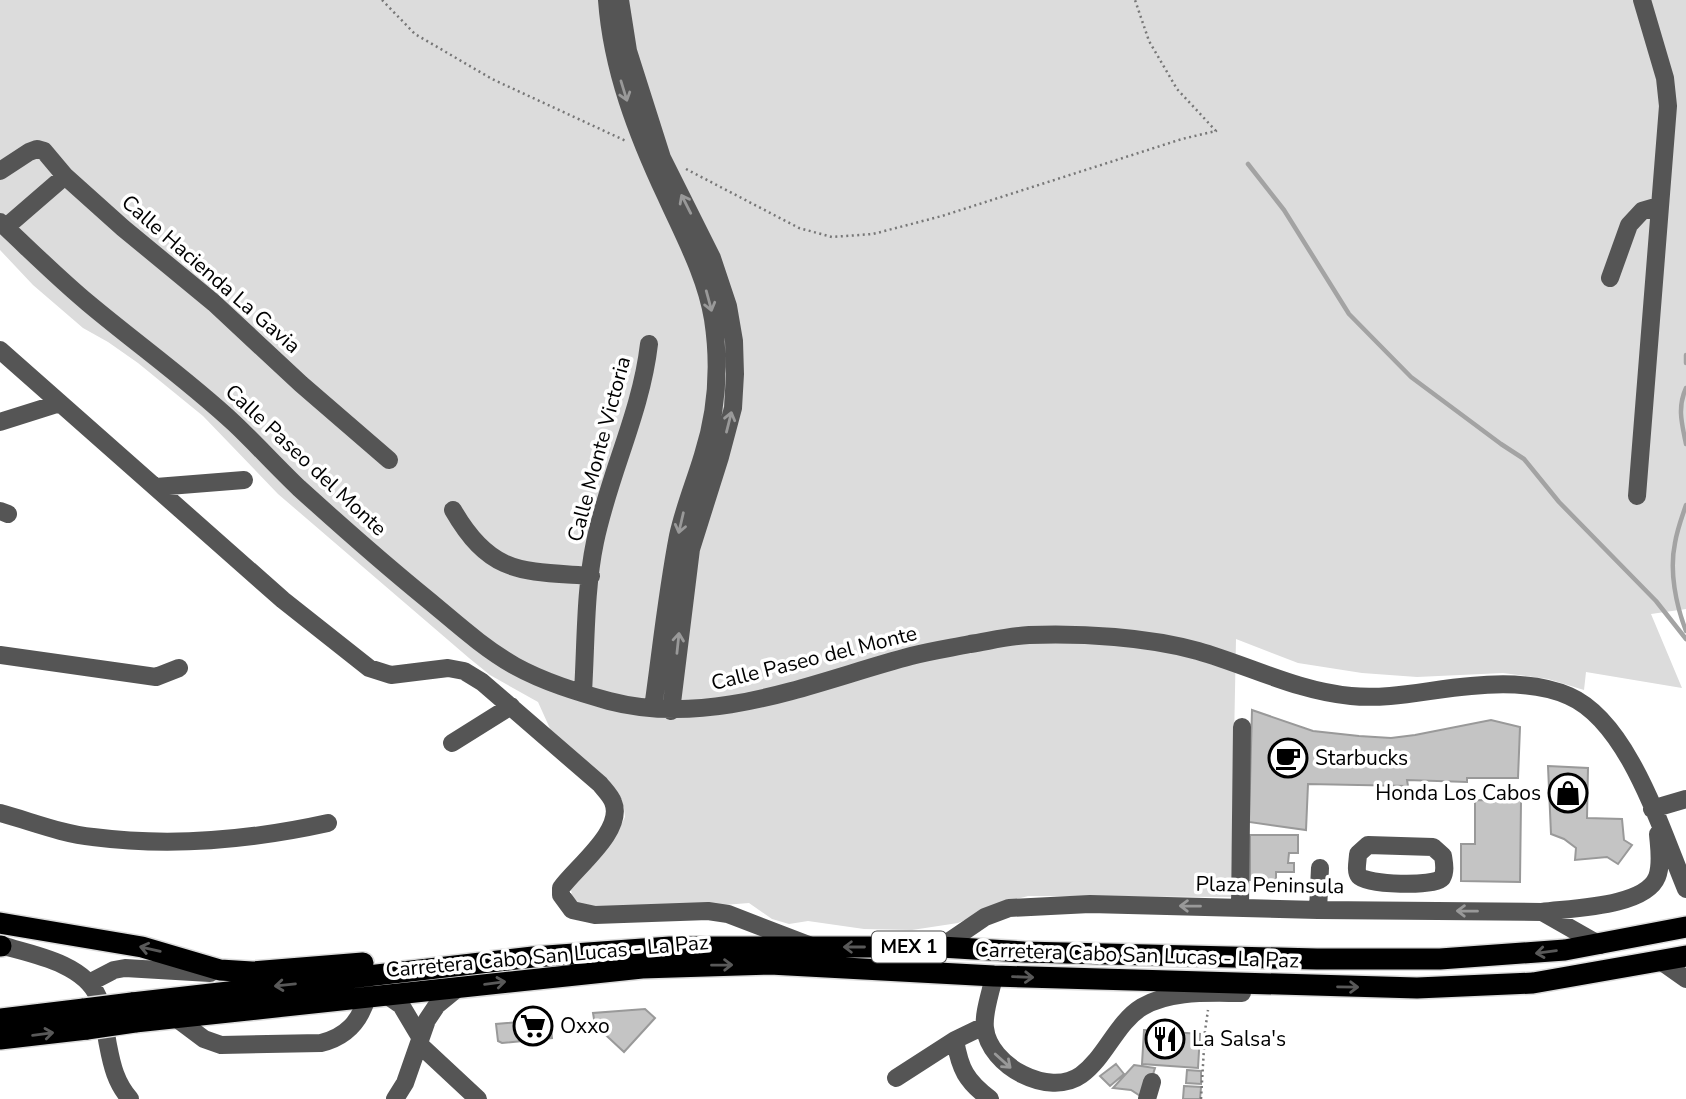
<svg xmlns="http://www.w3.org/2000/svg" width="1686" height="1099" font-family="'Nunito Sans',sans-serif">
<style>
.green{fill:#dcdcdc}
.lines{fill:none;stroke-linecap:round;stroke-linejoin:round}
.stream{stroke:#a3a3a3;stroke-width:4.5}
.building{fill:#c4c4c4;stroke:#999;stroke-width:2}
.highway-casing{stroke:#dbdbdb;stroke-width:24}
.path{stroke:#777;stroke-width:2.5;stroke-dasharray:2 3.5;stroke-linecap:butt}
.minor{stroke:#555;stroke-width:18}
.highway{stroke:#000;stroke-width:21}
.highway-bridge-casing{stroke:#dbdbdb;stroke-width:24;stroke-linecap:butt}
.highway-bridge{stroke:#000;stroke-width:21}
.oneway{stroke:#999}
.oneway2{stroke:#595959}
.labels{text-anchor:middle;dominant-baseline:central;stroke-width:7;stroke-linejoin:round;paint-order:stroke}
.shield{fill:#fff;stroke:#4c4c4c;stroke-width:2}
.shield-label{font-size:19px;font-weight:bold;fill:#000}
.street-label{font-size:21px;fill:#000;stroke:#fff}
.poi-label{font-size:21px;fill:#000;stroke:#fff;text-anchor:start}
</style>
<rect width="100%" height="100%" fill="#fff"/>
<path class="green" d="M0,0h1686v609l-35,5 31,74 -96,-16 -2,18 -36,-11 -45,-6 -86,4 -55,-4 -64,-10 -62,-24 -5,258 -203,-1 -19,5 -51,22 -46,7 -48,-1 -56,-8 -19,3 -17,-5 -23,-16 -154,12 -22,-16 -2,-9 4,-9 42,-48 8,-16 -1,-9 -9,-17 -63,-58 -14,-31 -48,-27 -21,-17 -191,-164 -75,-78 -65,-53 -30,-21 -25,-14 -50,-43 -33,-35z"/>
<g class="lines">
<path class="stream" d="M1248,164l36,46 65,104 62,63 90,67 23,15 35,43 97,99 30,38
M1686,355v8
M1686,388c-9,20 -4,36 0,56
M1686,505c-4,12 -9,25 -11,38 -6,28 1,62 11,88"/>
</g>
<path class="building" d="M1252,710l61,21 46,5 32,2 24,-3 76,-15 29,7 -2,51h-51v4l-60,-2 1,6 -100,-2 -2,46 -57,-8z
M1548,766l40,2 -1,50 35,1 2,21 8,5 -14,19 -11,-7 -32,3 1,-12 -12,-9 -13,-5z
M1475,800l46,1 -1,81 -59,-1v-37h14z
M1250,835h48v18h-9l-1,10h6v9h-18v8h-26z
M645,1009l10,9 -31,34 -29,-27 -2,-12z
M550,1019l2,19 -50,5 -4,-2 -2,-17z
M1144,1030l56,4 -2,34 -56,-4z
M1116,1064l8,10 -14,12 -10,-10z
M1134,1065l21,3 -10,31 -14,-9 -18,-2z
M1187,1070l14,1v13l-15,-1z
M1184,1086l17,1 -1,12h-17z"/>
<g class="lines">
<defs>
<path id="highway" d="M0,923l142,24 78,23 32,2 111,-9
M0,946h1
M132,1003l401,-46 137,-10h271l83,5 293,7h123l125,-9 121,-23
M0,1019l84,-10
M135,1022l507,-54 128,-4 224,12 423,12 116,-5 153,-27
M0,1039l87,-10"/>
</defs>
<use href="#highway" class="highway-casing"/>
<path class="path" d="M382,0l33,34 77,45 134,62
M686,169l113,59 33,9 41,-3 69,-18 240,-77 34,-8 -39,-42 -28,-48 -14,-41
M1201,1099l4,-68 3,-21"/>
<path class="minor" d="M607,0c5,69 30,134 59,196 18,40 40,80 47,123 7,46 4,92 -10,136 -8,27 -19,53 -25,81 -11,57 -17,115 -25,172
M620,0l8,51 34,107 50,100 16,48 6,35 1,33 -2,34 -13,49 -29,92 -20,162
M0,171l29,-19 8,-3 7,2 21,25 58,52 91,75 87,81 88,76
M0,222c29,27 58,56 88,81 49,41 101,78 147,121 22,21 42,43 64,64 42,38 85,76 128,111 28,23 56,49 88,67 29,16 62,26 94,35 103,27 204,-19 302,-45 19,-5 39,-8 59,-12 19,-3 40,-8 59,-9 53,-2 119,2 169,16 52,15 99,40 153,45 40,4 80,-7 120,-10 31,-3 69,-3 98,10 60,26 93,136 117,193
M6,227l59,-51
M1610,278l19,-53 13,-14 17,-5
M0,350l283,250 86,68 22,7 57,-7 16,3 18,11 118,102c4,5 11,12 13,18 12,28 -37,65 -52,86v7l11,15 23,5 113,-4 20,3 83,32
M0,422l60,-19
M156,487l88,-7
M1637,496l31,-390 -3,-28 -23,-78
M453,510c38,66 70,61 138,66
M0,511l8,3
M0,655l156,22 23,-9
M583,692c3,-49 2,-102 12,-150 14,-68 46,-129 54,-198
M452,743l59,-37
M1652,809l34,-10
M0,813c30,8 62,21 93,24 78,10 158,3 235,-14
M1368,845l65,2 10,9c1,7 3,15 -1,22 -8,9 -75,7 -83,-2 -4,-5 -1,-16 -1,-22z
M1240,907l2,-180
M1318,910l2,-42
M1542,912c29,-4 103,-5 115,-35 5,-13 2,-30 1,-43
M0,945c31,9 84,18 98,52 6,14 7,33 10,48 4,21 8,38 22,54
M941,947l44,-30 24,-9 81,-4 228,6 224,2 58,33
M1662,962l24,17
M994,976c-3,16 -11,37 -9,52 4,38 64,70 96,47 25,-18 35,-52 61,-68 29,-17 67,-14 100,-14
M89,983l25,-13 11,-2 85,5
M388,996l13,9 19,32
M176,1018l28,21 17,6 100,-2c25,-6 39,-21 46,-46
M955,1040c5,29 11,41 35,59
M420,1045l58,54
M896,1078l59,-38 29,-14
M395,1099l10,-16 22,-63 10,-15 22,-18
M1147,1099l5,-17"/>
<use href="#highway" class="highway"/>
<defs>
<path id="highway-bridge" d="M84,1009l48,-6
M87,1029l48,-7"/>
</defs>
<use href="#highway-bridge" class="highway-bridge-casing"/>
<use href="#highway-bridge" class="highway-bridge"/>
</g>
<defs><path id="oneway-shaft" d="M-6 0H5M1.5-3L5.5 0L1.5 3" fill="none" stroke-width="1.6" stroke-linecap="round" stroke-linejoin="round" transform="scale(1.75)"/></defs>
<g class="oneway">
<use href="#oneway-shaft" transform="translate(624 91) rotate(73)"/>
<use href="#oneway-shaft" transform="translate(686 204) rotate(-117)"/>
<use href="#oneway-shaft" transform="translate(709 301) rotate(75)"/>
<use href="#oneway-shaft" transform="translate(729 422) rotate(-76)"/>
<use href="#oneway-shaft" transform="translate(681 523) rotate(103)"/>
<use href="#oneway-shaft" transform="translate(678 643) rotate(-84)"/>
<use href="#oneway-shaft" transform="translate(1190 906) rotate(-179)"/>
<use href="#oneway-shaft" transform="translate(1467 911) rotate(-179)"/>
<use href="#oneway-shaft" transform="translate(1003 1061) rotate(42)"/>
</g>
<g class="oneway2">
<use href="#oneway-shaft" transform="translate(854 947) rotate(-180)"/>
<use href="#oneway-shaft" transform="translate(150 949) rotate(-167)"/>
<use href="#oneway-shaft" transform="translate(1546 952) rotate(173)"/>
<use href="#oneway-shaft" transform="translate(722 965) rotate(-1)"/>
<use href="#oneway-shaft" transform="translate(1023 977) rotate(2)"/>
<use href="#oneway-shaft" transform="translate(495 983) rotate(-7)"/>
<use href="#oneway-shaft" transform="translate(285 985) rotate(174)"/>
<use href="#oneway-shaft" transform="translate(1348 987) rotate(1)"/>
<use href="#oneway-shaft" transform="translate(43 1034) rotate(-7)"/>
</g>
<defs>
<symbol id="cafe-ring" viewBox="-11 -11 22 22"><circle r="9.5" fill="#fff" stroke="#000" stroke-width="1.5"/><path d="M-5.5-4.5H6V0H3Q3 3.5 0 3.5H-2.5Q-5.5 3.5-5.5 0ZM3-3.2v2h1.7v-2ZM-6 4.5H4V6H-6Z" fill="#000"/></symbol>
<symbol id="shop-ring" viewBox="-11 -11 22 22"><circle r="9.5" fill="#fff" stroke="#000" stroke-width="1.5"/><path d="M-5-2.5h2.3a2.7 3.5 0 0 1 5.4 0H5L5.5 6h-11ZM-1.5-2.5h3a1.5 2.3 0 0 0-3 0Z" fill="#000"/></symbol>
<symbol id="supermarket-ring" viewBox="-11 -11 22 22"><circle r="9.5" fill="#fff" stroke="#000" stroke-width="1.5"/><path d="M-6-5.5h2.5l.6 2H6L4.5 2H-2.5L-4.4-4H-6ZM-1.5 3.2a1.3 1.3 0 1 0 .1 0ZM3 3.2a1.3 1.3 0 1 0 .1 0Z" fill="#000"/></symbol>
<symbol id="restaurant-ring" viewBox="-11 -11 22 22"><circle r="9.5" fill="#fff" stroke="#000" stroke-width="1.5"/><path d="M-5-6h1v4h1v-4h1v4h1v-4h1v5L-1.5 .5V6h-2V.5L-5-1ZM5-6V6H3V1.5H1.5Q1.5-4 5-6Z" fill="#000"/></symbol>
</defs>
<g fill-rule="evenodd">
<use href="#cafe-ring" x="1266" y="736" width="44" height="44"/>
<use href="#shop-ring" x="1546" y="771" width="44" height="44"/>
<use href="#supermarket-ring" x="511" y="1004" width="44" height="44"/>
<use href="#restaurant-ring" x="1143" y="1017" width="44" height="44"/>
</g>
<g class="labels">
<rect class="shield" x="872" y="931.5" width="74" height="31" rx="5"/>
<g class="shield-label">
<text x="909" y="947">MEX 1</text>
</g>
<g class="street-label">
<text transform="translate(211 274) rotate(41)">Calle Hacienda La Gavia</text>
<text transform="translate(599 449) rotate(-75)">Calle Monte Victoria</text>
<text transform="translate(306 460) rotate(43)">Calle Paseo del Monte</text>
<text transform="translate(814 658) rotate(-14)">Calle Paseo del Monte</text>
<text transform="translate(1270 885) rotate(1)">Plaza Peninsula</text>
<text transform="translate(1137 955) rotate(2)">Carretera Cabo San Lucas - La Paz</text>
<text transform="translate(547 956) rotate(-5)">Carretera Cabo San Lucas - La Paz</text>
</g>
<g class="poi-label">
<text x="1315" y="758">Starbucks</text>
<text x="1541" y="793" text-anchor="end">Honda Los Cabos</text>
<text x="560" y="1026">Oxxo</text>
<text x="1192" y="1039">La Salsa's</text>
</g>
</g>
</svg>
